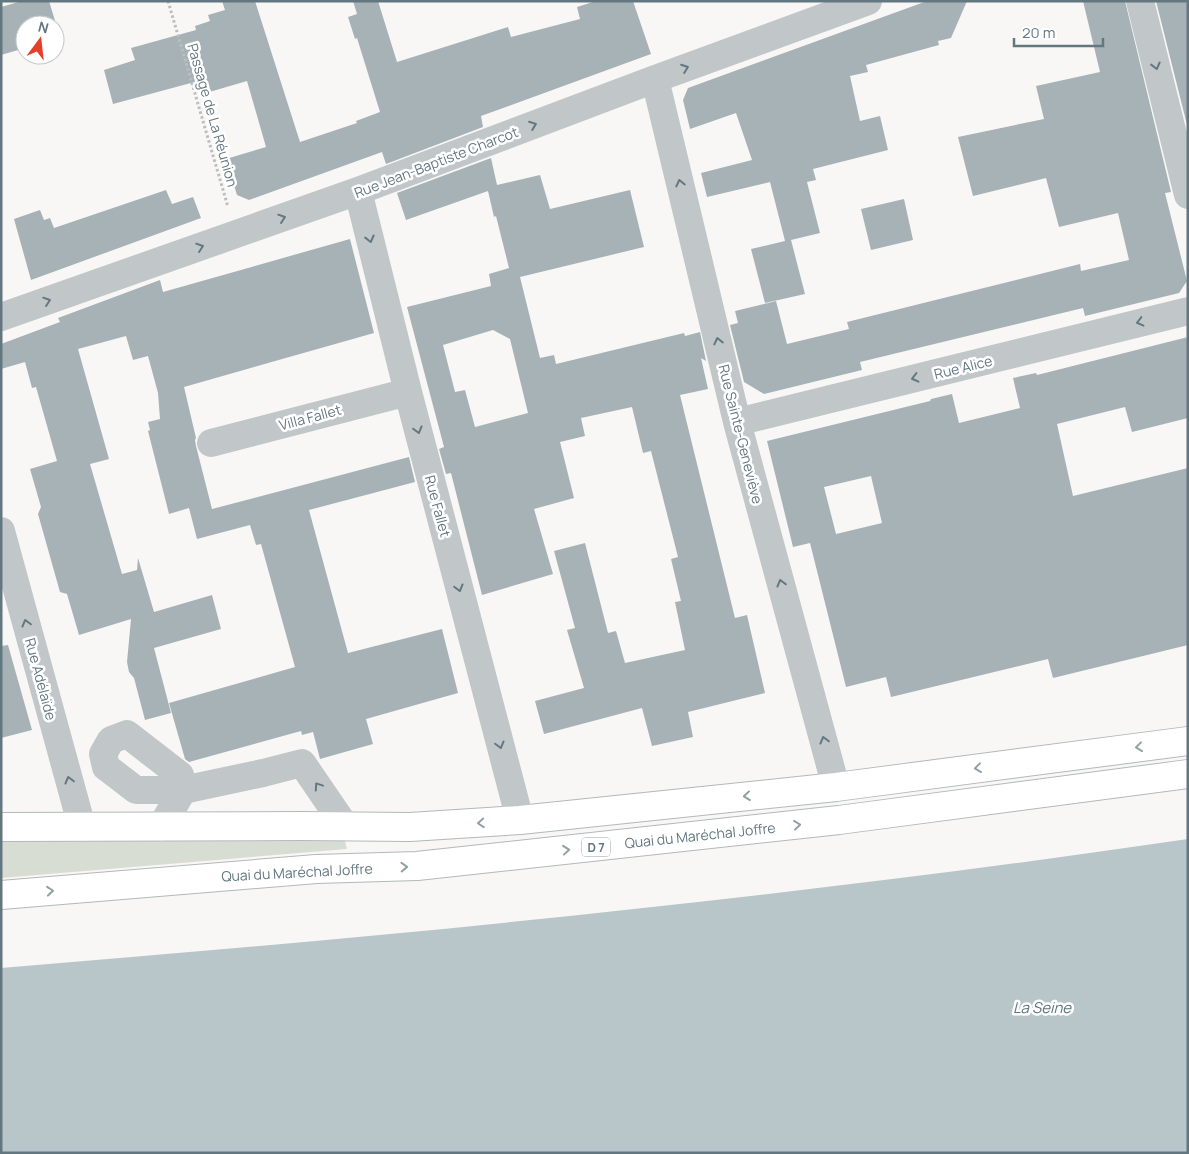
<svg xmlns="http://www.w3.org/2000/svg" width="1189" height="1154" font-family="Manrope,sans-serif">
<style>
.green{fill:#d8ddd4}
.water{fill:#b8c6c9}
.building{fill:#a7b2b6;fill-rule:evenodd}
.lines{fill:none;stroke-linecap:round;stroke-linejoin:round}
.major-casing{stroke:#b2b8bb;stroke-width:30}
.path{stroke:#bbbec0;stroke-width:3;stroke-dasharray:2.5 2.5;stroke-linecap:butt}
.minor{stroke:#c1c6c9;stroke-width:28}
.major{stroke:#fff;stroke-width:28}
.oneway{stroke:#637780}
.oneway2{stroke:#92a0a6}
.labels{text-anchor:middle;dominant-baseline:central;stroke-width:5;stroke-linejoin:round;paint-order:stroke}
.shield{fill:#fff;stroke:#92a0a6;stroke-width:1}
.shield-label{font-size:12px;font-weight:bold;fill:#637780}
.street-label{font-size:14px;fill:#637780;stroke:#fff}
.water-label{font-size:15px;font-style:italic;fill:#5e767b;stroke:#fff}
</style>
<rect width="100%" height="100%" fill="#f8f7f5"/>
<path class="green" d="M344,837l3,12 -346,29v-38z"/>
<path class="water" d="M1188,839v314h-1187v-185c397,-32 793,-71 1187,-129z"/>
<path class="building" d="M22,1h27l11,36 -5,2v-14h-30v23l-24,7v-48z
M222,1h33l45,141 57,-19 -1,-2 24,-9 -23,-74 -2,1 -7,-22 9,-3 -4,-13h25l19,61 111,-35 3,10 69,-18 -3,-12 19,-6h37l18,53 -170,62 2,11 -97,37 -4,-12 -133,48 -12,-5 -11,-36 40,-12 -19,-66 -41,12 -4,-13 -89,24 -9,-34 31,-10 -4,-12 65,-18 -1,-4 15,-5 -2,-6 17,-5z
M927,1h40l-16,37 -13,3 1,4 -73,20 2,7 -18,4 10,45 20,-5 8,34 -75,19 3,11 -9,2 13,51 -29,7 14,54 -40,9 -14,-54 34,-8 -15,-59 -63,15 -6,-24 51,-13 -16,-47 -46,16 -7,-29 5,-12z
M1083,1h42l46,191 -6,1 22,88 -8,12 -94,23 -2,-8 -223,54 2,8 -98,24 -20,-12 -14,-57 8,-2 -3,-12 41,-10 11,43 62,-15 -2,-7 233,-58 1,7 48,-11 -11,-47 -59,14 -13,-49 -73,18 -15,-59 86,-18 -8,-33 64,-14z
M1156,1h32v128z
M491,158l6,27 43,-10 10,34 80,-19 14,57 -124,30 20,81 14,-3 2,9 128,-31 1,3 15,-4 6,29 -5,-3 7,31 -28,6 55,223 12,-3 18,78 -77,19 5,25 -41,9 -10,-38 -98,26 -9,-33 49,-13 -17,-58 8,-2 -21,-77 31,-8 23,90 8,-2 9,32 60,-13 -10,-48 6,-1 -10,-42 7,-2 -27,-106 -8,2 -11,-46 -51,11 4,18 -25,6 14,56 -40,11 19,65 -71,21 -31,-122 -5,1 -7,-25 5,-2 -37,-140 84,-21 -2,-12 20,-6 -13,-52 -2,1 -6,-26 -82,29 -9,-27zM493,330l17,9 18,74 -53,14 -10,-37 -10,2 -12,-47z
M166,190l6,14 21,-7 8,21 -170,62 -17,-61 26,-9 4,10 6,-2 4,10z
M904,199l9,41 -42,10 -10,-41z
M350,239l24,94 -190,54 12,51 -1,2 1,6 16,63 197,-52 6,25 -106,28 39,143 94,-24 16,64 -92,26 7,25 -53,15 -7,-27 -11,3 -1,-4 -112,31 -4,-3 -16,-56 126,-36 -34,-123 -5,1 -6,-20 -53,14 -8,-31 -20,6 -21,-83 2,-1 -2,-8 12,-3 -2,-26 -10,-37 -15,4 -7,-24 -48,13 31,110 -19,5 32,110 15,-4 1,-12 16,54 58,-17 9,34 -67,19 17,65 -26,7 -11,-42 -5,-6 -2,-10 4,-43 -52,16 -12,-41 -7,-2 -22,-78 3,-7 -11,-38 27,-8 -21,-74 -4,1 -7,-26 -24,7v-25l59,-22 -2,-4 102,-38 3,12z
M1188,337v81l-56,14 -7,-25 -68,17 16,72 115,-28v177l-135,33 -5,-19 -157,38 -5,-20 -40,10 -36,-144 -17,4 -26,-106 163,-40 1,-2 21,-5 7,29 61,-15 -7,-30 23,-5 1,2zM871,476l11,47 -46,11 -12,-47z
M8,645l24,85 -31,8v-92z"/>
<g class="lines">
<defs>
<path id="major" d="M1,827l301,-1 108,1 110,-7 316,-33 352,-46
M1,895l315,-26 101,-3 422,-46 349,-46"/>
</defs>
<use href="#major" class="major-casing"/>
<path class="path" d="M168,1l60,206"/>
<path class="minor" d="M1140,1l48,194
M655,79l82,343 99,365
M358,191l50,201 112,428
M1,317l357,-126 297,-112 213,-78
M737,422l451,-111
M211,443l197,-51
M1,531l81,296
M127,734l53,41 3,15h-47l-30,-23 -3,-13 8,-14z
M161,827l22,-37 80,-17 39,-10 43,63"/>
<use href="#major" class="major"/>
</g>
<defs><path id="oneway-chevron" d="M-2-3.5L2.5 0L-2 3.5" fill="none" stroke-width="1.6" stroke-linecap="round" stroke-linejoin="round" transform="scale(1.25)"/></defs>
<g class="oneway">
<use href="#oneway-chevron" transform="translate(1156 66) rotate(76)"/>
<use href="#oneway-chevron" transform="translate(685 68) rotate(-20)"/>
<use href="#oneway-chevron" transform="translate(533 125) rotate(-21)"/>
<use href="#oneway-chevron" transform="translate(680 183) rotate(-103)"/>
<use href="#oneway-chevron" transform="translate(282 218) rotate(-19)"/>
<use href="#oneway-chevron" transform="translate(370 239) rotate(76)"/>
<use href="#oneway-chevron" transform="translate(200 247) rotate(-19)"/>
<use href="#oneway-chevron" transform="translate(47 301) rotate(-19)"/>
<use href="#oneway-chevron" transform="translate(1140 322) rotate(166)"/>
<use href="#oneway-chevron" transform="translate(718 341) rotate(-103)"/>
<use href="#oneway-chevron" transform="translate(915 378) rotate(166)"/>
<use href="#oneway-chevron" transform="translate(418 430) rotate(75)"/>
<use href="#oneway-chevron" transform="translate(781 583) rotate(-105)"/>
<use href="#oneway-chevron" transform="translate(459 588) rotate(75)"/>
<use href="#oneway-chevron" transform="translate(26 623) rotate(-105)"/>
<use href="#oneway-chevron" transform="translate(824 740) rotate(-105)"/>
<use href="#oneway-chevron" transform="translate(500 745) rotate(75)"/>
<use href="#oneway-chevron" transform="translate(69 780) rotate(-105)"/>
<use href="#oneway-chevron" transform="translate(318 786) rotate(-124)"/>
</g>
<g class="oneway2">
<use href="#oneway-chevron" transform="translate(1139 747) rotate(173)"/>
<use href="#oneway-chevron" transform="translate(978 768) rotate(173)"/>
<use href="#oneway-chevron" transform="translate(747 796) rotate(174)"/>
<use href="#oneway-chevron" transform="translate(481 823) rotate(176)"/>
<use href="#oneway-chevron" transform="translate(797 825) rotate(-6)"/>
<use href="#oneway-chevron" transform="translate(566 850) rotate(-6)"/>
<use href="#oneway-chevron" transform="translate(404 867) rotate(-2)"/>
<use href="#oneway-chevron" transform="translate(50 891) rotate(-5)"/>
</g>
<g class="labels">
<rect class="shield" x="582" y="837.5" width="28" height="19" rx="4"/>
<g class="shield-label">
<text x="596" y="847">D 7</text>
</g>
<g class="street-label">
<text transform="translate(213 115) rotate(74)">Passage de La Réunion</text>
<text transform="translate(436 162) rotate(-21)">Rue Jean-Baptiste Charcot</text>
<text transform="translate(963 367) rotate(-14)">Rue Alice</text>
<text transform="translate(310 417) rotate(-15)">Villa Fallet</text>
<text transform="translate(741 434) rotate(76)">Rue Sainte-Geneviève</text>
<text transform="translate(438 506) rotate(75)">Rue Fallet</text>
<text transform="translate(41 679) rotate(75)">Rue Adélaïde</text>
<text transform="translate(700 835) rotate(-6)">Quai du Maréchal Joffre</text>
<text transform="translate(297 872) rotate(-3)">Quai du Maréchal Joffre</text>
</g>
<g class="water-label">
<text x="1042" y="1007">La Seine</text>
</g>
</g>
<rect width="1189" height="1154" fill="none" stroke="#637780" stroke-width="5"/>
<g transform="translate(40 40) rotate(15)"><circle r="24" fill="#ffffff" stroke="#c1c9cc"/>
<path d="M0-4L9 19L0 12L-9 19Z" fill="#e33f29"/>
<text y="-8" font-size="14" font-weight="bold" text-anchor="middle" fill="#637780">N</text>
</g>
<path d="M1014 38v8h89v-8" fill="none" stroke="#637780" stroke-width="2.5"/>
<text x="1022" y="38" font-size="15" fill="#637780" stroke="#ffffff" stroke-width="4" paint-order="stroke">20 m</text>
</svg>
